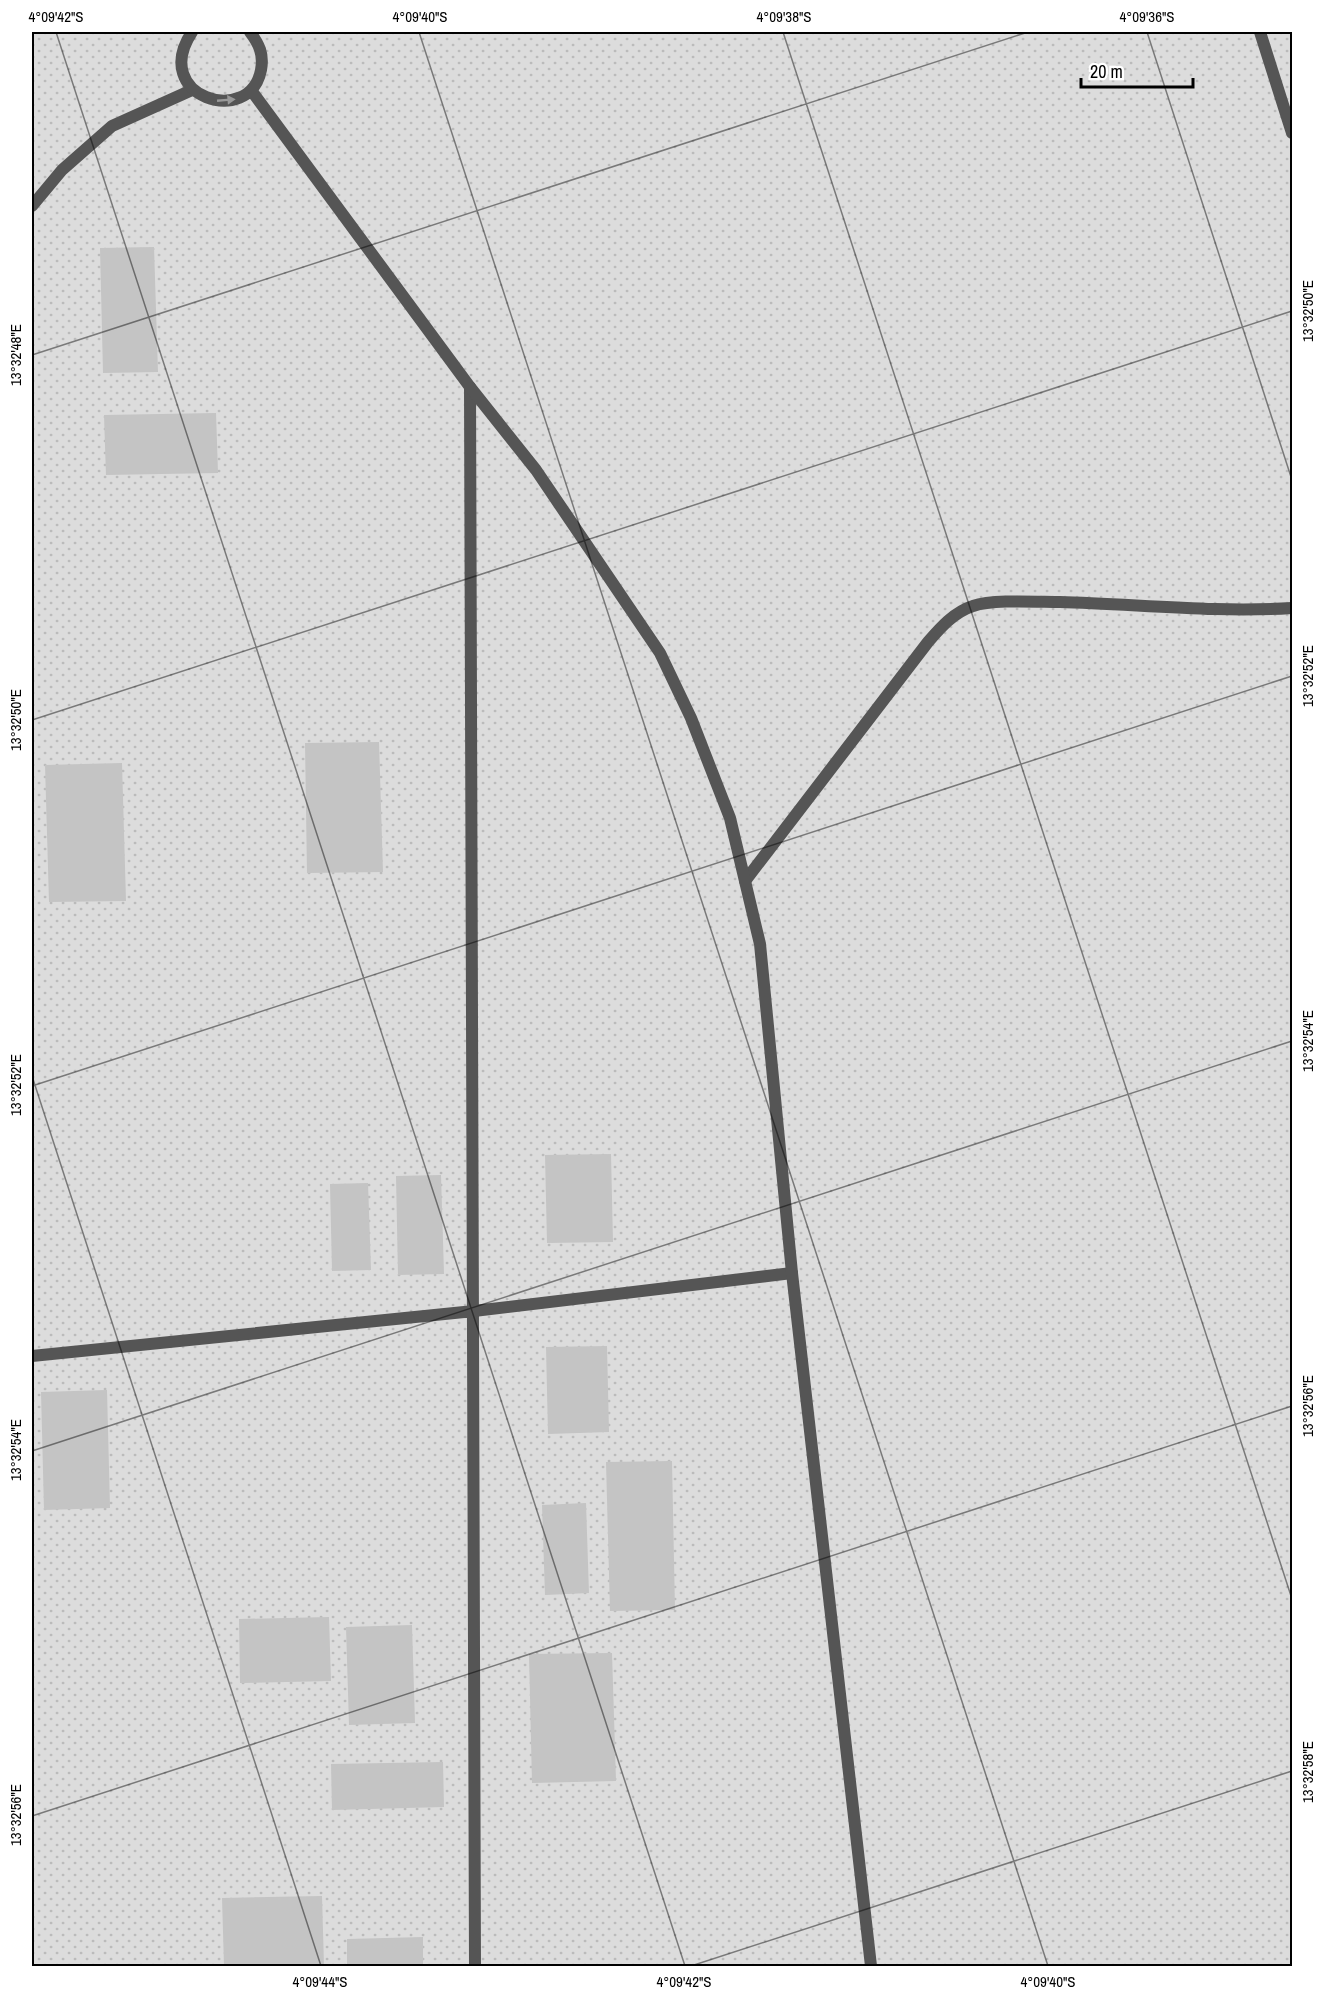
<svg xmlns="http://www.w3.org/2000/svg" width="1324" height="1998" font-family="'Archivo Narrow',sans-serif">
<style>
.grass{fill:url(#grass-dots)}
.building{fill:#c4c4c4}
.lines{fill:none;stroke-linecap:round;stroke-linejoin:round}
.minor{stroke:#555;stroke-width:12}
.tertiary{stroke:#555;stroke-width:12}
.oneway{fill:#999}
.ticks{fill:none;stroke:#000;stroke-width:1.5;stroke-opacity:0.45}
.neatline{fill:none;stroke:#000;stroke-width:2}
.ticks-label{font-size:15px;text-anchor:middle;fill:#000}
</style>
<defs>
<pattern id="grass-dots" width="8" height="8" patternUnits="userSpaceOnUse" patternTransform="scale(1.5)"><rect width="8" height="8" fill="#dcdcdc"/><path d="M2 2h.1M6 6h.1" fill="none" stroke="#bbb" stroke-width="1.8" stroke-linecap="round"/></pattern>
</defs>
<rect width="100%" height="100%" fill="#fff"/>
<path class="grass" d="M32,32h1260v1934h-1260z"/>
<path class="building" d="M154,247l4,125 -55,1 -3,-125z
M216,413l2,60 -112,2 -2,-60z
M379,742l4,130 -76,1 -2,-130z
M122,763l4,138 -77,1 -4,-137z
M611,1154l2,88 -66,1 -2,-88z
M441,1175l3,99 -46,1 -2,-99z
M368,1183l3,87 -39,1 -2,-87z
M607,1346l2,86 -61,2 -2,-87z
M107,1390l3,118 -66,2 -3,-118z
M672,1461l3,149 -65,1 -4,-149z
M586,1503l3,90 -44,2 -3,-90z
M329,1617l2,64 -91,2 -1,-64z
M412,1625l3,98 -66,2 -3,-98z
M612,1653l4,128 -84,2 -3,-129z
M443,1762l1,45 -112,3 -1,-46z
M322,1896l2,70h-100l-2,-68z
M423,1937v29h-76v-27z"/>
<g class="lines">
<path class="minor" d="M1260,32l32,101
M32,206l30,-36 50,-44 80,-36
M470,387l5,1579
M745,881l183,-239c12,-14 26,-30 45,-36 20,-7 66,-4 87,-4 76,2 157,11 232,6
M32,1356l442,-45 318,-38"/>
<path class="tertiary" d="M192,32c-43,65 58,96 69,38 3,-16 -2,-26 -11,-38
M251,90l219,297 66,83 124,183 31,65 39,100 30,126 32,329 79,693"/>
</g>
<defs><path id="oneway-solid" d="M-6-.8H1V-3.2L6.5 0L1 3.2V.8H-6Z" transform="scale(1.5)"/></defs>
<use class="oneway" href="#oneway-solid" transform="translate(226 100) rotate(-5)"/>
<path class="ticks" d="M56,32l629,1934M419,32l629,1934M783,32l509,1567M1147,32l145,448M32,355l996,-323M32,720l1260,-409M32,1076l289,890M32,1086l1260,-410M32,1451l1260,-410M32,1816l1260,-410M691,1966l601,-195"/>
<rect width="1324" height="1998" fill="none" stroke="#ffffff" stroke-width="66"/>
<path d="M1081 78v9h112v-9" fill="none" stroke="#000000" stroke-width="3"/>
<text x="1090" y="78" font-size="18" fill="#000000" stroke="#ffffff" stroke-width="4.5" paint-order="stroke">20 m</text>
<rect x="33" y="33" width="1258" height="1932" class="neatline"/>
<g class="ticks-label">
<text x="56" y="22">4°09'42"S</text>
<text x="420" y="22">4°09'40"S</text>
<text x="784" y="22">4°09'38"S</text>
<text x="1147" y="22">4°09'36"S</text>
<text transform="translate(1308 311) rotate(-90)" y="5">13°32'50"E</text>
<text transform="translate(16 355) rotate(-90)" y="5">13°32'48"E</text>
<text transform="translate(1308 676) rotate(-90)" y="5">13°32'52"E</text>
<text transform="translate(16 720) rotate(-90)" y="5">13°32'50"E</text>
<text transform="translate(1308 1041) rotate(-90)" y="5">13°32'54"E</text>
<text transform="translate(16 1085) rotate(-90)" y="5">13°32'52"E</text>
<text transform="translate(1308 1406) rotate(-90)" y="5">13°32'56"E</text>
<text transform="translate(16 1450) rotate(-90)" y="5">13°32'54"E</text>
<text transform="translate(1308 1772) rotate(-90)" y="5">13°32'58"E</text>
<text transform="translate(16 1815) rotate(-90)" y="5">13°32'56"E</text>
<text x="320" y="1987">4°09'44"S</text>
<text x="684" y="1987">4°09'42"S</text>
<text x="1048" y="1987">4°09'40"S</text>
</g>
</svg>
